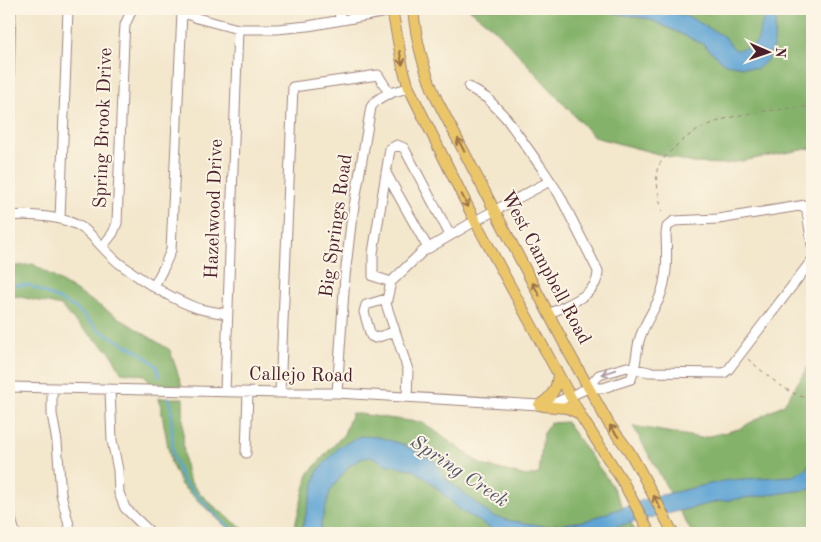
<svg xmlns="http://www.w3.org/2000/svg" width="821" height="542" font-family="'Old Standard TT',serif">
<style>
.forest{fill:#84b26b;stroke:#67684b}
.water{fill:#5ea4d4;stroke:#546280}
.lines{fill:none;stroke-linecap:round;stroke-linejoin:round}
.stream{stroke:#5ea4d4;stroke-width:2.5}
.minor-casing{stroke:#9e837c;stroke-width:11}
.major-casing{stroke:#9e837c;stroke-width:12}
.path{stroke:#9e837c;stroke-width:1;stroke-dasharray:4 4;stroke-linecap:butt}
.minor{stroke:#fff;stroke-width:9}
.major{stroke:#ebc669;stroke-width:10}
.oneway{stroke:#9a724a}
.oneway2{stroke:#ae9aa0}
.labels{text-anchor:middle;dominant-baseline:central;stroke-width:4;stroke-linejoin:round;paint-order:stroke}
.street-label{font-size:19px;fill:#4a1f2b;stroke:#fcf5e5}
.water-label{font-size:20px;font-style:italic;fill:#52546f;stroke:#fcf5e5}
</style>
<rect width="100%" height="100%" fill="#fcf5e5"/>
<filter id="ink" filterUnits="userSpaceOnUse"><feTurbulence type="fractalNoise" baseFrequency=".02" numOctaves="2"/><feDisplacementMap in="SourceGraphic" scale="10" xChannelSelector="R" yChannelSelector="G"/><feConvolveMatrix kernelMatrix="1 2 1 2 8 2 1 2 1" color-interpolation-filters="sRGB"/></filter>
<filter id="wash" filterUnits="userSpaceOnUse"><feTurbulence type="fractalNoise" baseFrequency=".0096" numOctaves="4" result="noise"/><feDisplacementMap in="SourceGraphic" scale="20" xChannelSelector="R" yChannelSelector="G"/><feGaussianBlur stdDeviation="1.12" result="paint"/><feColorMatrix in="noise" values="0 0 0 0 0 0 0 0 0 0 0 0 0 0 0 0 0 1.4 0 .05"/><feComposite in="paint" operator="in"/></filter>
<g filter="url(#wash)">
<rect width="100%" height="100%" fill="#f3e7cc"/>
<path class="forest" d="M469,9h343v139l-86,16 -34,-1 -98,-26 -98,-107z
M33,264l137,86 12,36 -32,-3 -5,-8 -24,-3 -10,-19 -38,-33 -12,-14 -45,-10 -7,2v-31z
M812,361v172h-120l-59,-107 68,12 38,-9 45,-25z
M159,398h24c1,18 -2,66 6,81 10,18 44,43 61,54h-17l-52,-48 -10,-22z
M352,413l72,10 58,42 44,11 13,-2 4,-40 7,-11 16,-1 45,62 25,49h-343l15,-59 36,-40z"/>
<path class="water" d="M587,9h79l4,3 19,5 36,20 8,11 4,2 16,-4 4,-5 9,-32h15c-13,22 3,41 -24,60l-32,-5 -22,-20 -54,-25z
M360,436l18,1 24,7 33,17 10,17 47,38 20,5 33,5 40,-5 64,-23 79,-18 65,-4 13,-7 6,-10v30l-96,13 -127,31h-90l-38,-22 -33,-31 -14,-10 -28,-6 -13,-7 -10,1 -13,7 -20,26 -9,32v10h-20l16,-61 22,-25z"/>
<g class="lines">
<path class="stream" d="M9,285h20l45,22 25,23 42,23 15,12 4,12
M168,397l3,6 2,53 10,25 41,42 13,10"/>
</g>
</g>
<g filter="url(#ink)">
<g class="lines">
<defs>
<path id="minor" d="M176,9l21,9 41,11h39l31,-3 96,-17
M339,9l1,10
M9,78l2,-69
M469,87l19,12 18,19 35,49 18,27 39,77c1,24 -31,33 -49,43
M386,173l42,75
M806,205l6,40
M9,216c21,-2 57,0 75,13 14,11 24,27 39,37 22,16 48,33 74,42 9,3 20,4 30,6
M60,219l8,-210
M103,246l10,-13 4,-10 7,-183 1,-15 7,-16
M391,282l-18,-6v-23l17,-104 7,-4 7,3 46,87
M154,286l10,-19 7,-17 11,-237
M386,299l-20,6 -2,7 7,24 4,2 19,-6
M9,387l271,6h57l202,12 16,-2 33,-15h15l28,-9c5,-12 5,-25 8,-38 4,-15 13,-28 20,-42 9,-21 8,-43 7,-65l1,-7 7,-6 44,-2 94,-15
M52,388v26l5,28 4,52 9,35 3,4
M588,388l11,-13 28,-8 22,5 75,1 4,-3 84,-110
M110,390l2,50 6,30 1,23 6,15 26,25
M225,391l13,-362
M280,393l13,-306 85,-12 12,19
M337,393l8,-117 6,-52 20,-117c7,-12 25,-16 38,-19
M407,397l1,-27 -22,-66 5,-22 31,-30 53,-31 75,-40
M246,453l2,-61
M9,512l6,21"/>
<path id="major" d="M392,9l11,59 6,20 66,133 107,197 41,64 27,51
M413,9c3,31 11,62 24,91l131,251 41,73 20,27 12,21 32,61
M539,405c13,-8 18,-16 19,-31
M543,406l24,2 13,6"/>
</defs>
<use href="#minor" class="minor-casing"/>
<use href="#major" class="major-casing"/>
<path class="path" d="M706,9l18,3 12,-3
M662,212c-2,-11 -8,-36 -4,-45 4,-8 12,-15 18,-21 38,-35 88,-34 136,-40
M748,359c15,13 46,41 64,39"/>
<use href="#minor" class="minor"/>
<use href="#major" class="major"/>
</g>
<defs><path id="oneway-shaft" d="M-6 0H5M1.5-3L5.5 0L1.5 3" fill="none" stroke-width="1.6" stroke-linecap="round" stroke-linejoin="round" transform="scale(1.25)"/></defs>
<g class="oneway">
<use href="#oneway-shaft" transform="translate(401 58) rotate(79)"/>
<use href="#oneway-shaft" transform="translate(461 145) rotate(-117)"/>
<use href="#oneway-shaft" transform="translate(465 201) rotate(64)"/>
<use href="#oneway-shaft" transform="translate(536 289) rotate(-118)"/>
<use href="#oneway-shaft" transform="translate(614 431) rotate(-126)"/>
<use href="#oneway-shaft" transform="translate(657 502) rotate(-117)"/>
</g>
<use class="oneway2" href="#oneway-shaft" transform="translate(609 372) rotate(163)"/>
</g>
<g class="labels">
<g class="street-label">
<text transform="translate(104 128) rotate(-88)">Spring Brook Drive</text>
<text transform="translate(215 209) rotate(-88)">Hazelwood Drive</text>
<text transform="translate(337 226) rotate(-82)">Big Springs Road</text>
<text transform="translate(545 268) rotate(62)">West Campbell Road</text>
<text transform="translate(301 376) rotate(1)">Callejo Road</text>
</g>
<g class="water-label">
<text transform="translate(459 472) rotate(34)">Spring Creek</text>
</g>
</g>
<rect width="821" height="542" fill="none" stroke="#fcf5e5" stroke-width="30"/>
<g transform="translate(768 52) rotate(92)" stroke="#fcf5e5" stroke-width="4" paint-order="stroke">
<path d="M0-4L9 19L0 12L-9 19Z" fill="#4a1f2b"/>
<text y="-8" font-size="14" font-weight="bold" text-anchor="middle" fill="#4a1f2b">N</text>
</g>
</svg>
